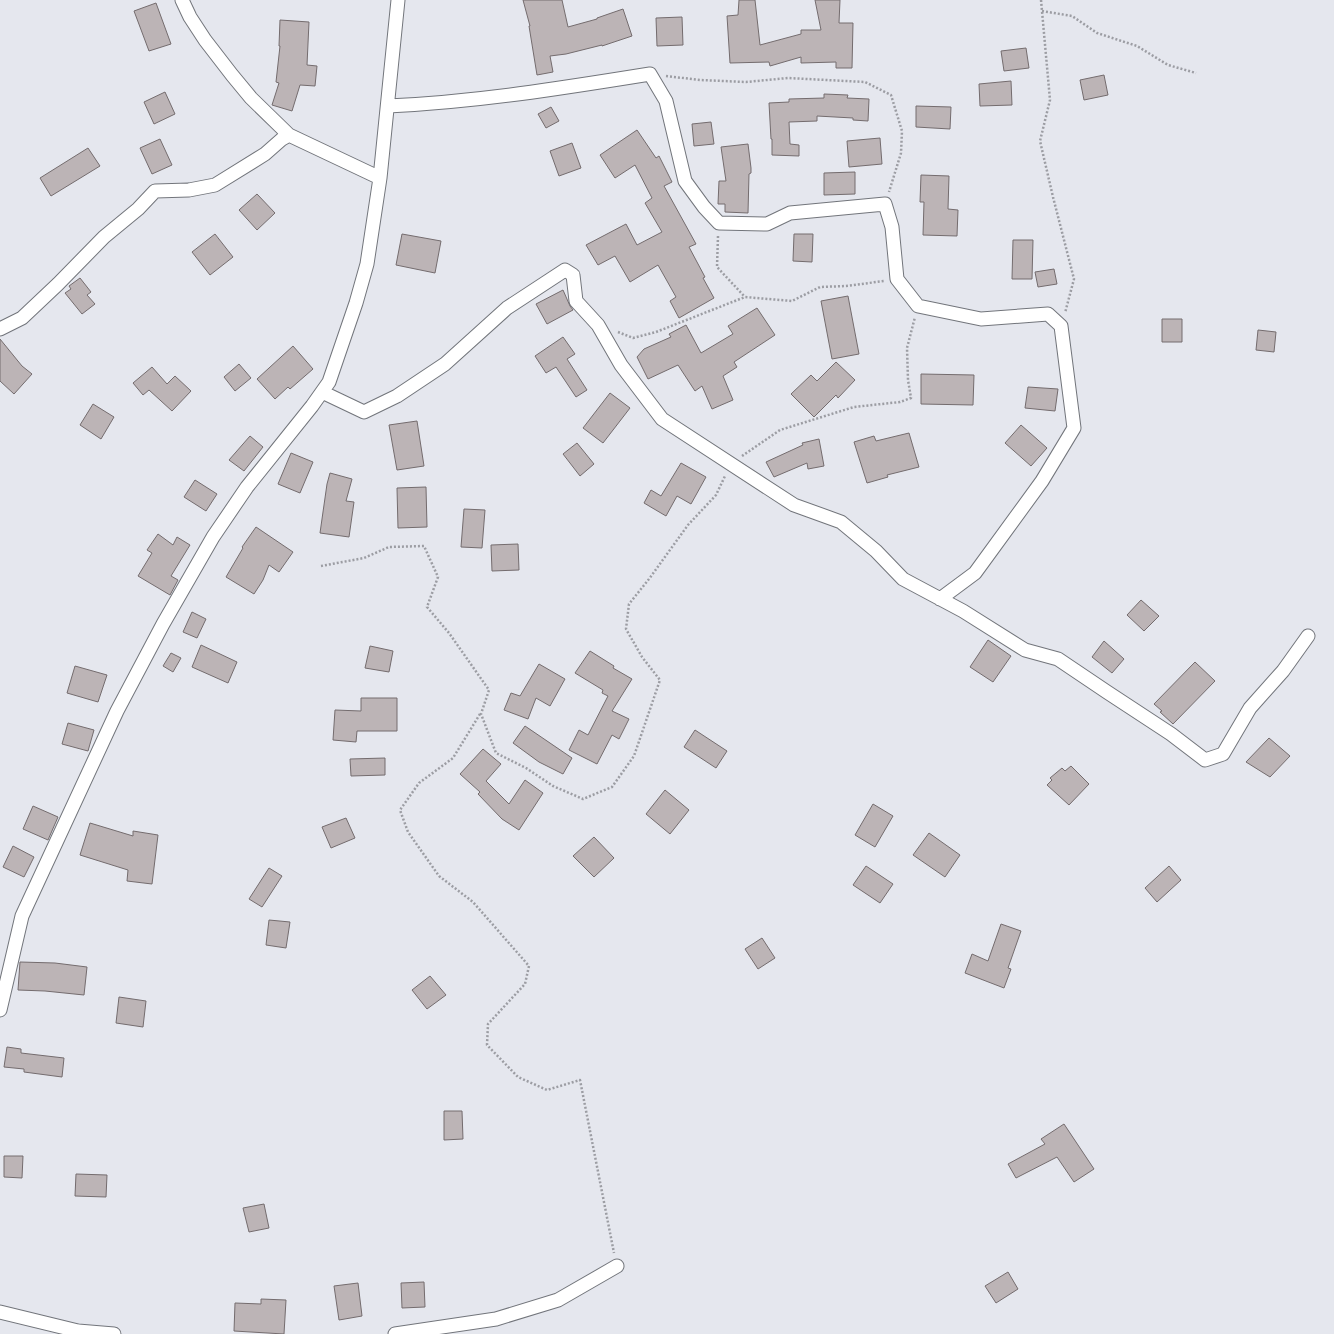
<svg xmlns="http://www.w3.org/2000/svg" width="1334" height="1334" font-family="'PT Sans Narrow',sans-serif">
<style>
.building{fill:#bcb4b6;stroke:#746c6e}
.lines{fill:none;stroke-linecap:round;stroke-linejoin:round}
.minor-casing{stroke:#72757b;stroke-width:15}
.path{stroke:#9c9da3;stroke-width:2.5;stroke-dasharray:2 2;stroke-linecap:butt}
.minor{stroke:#fff;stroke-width:13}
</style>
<rect width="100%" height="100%" fill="#e5e7ee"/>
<path class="building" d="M523,0h39l6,27 29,-8v-1l26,-9 9,27 -30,10v-1l-36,9 -16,2 3,16 -16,3 -8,-49h1z
M739,0h16l5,45 41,-11v-4h20l-6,-30h25l-1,23h14l-1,45h-16v-6l-35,1v-6l-31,9 -1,-4 -39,1 -3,-47 11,-1z
M156,3l15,41 -22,7 -15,-40z
M682,17l1,28 -26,1 -1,-28z
M280,20l29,2 -2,43 10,1 -2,20 -15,-1 -8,26 -20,-6 7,-22 -3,-1 4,-36h-1z
M1026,48l3,20 -25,3 -3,-20z
M1104,75l4,20 -24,5 -4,-20z
M1011,81l1,24 -32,1 -1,-22z
M165,92l10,22 -21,10 -10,-22z
M824,94l24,1 -1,3 22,1 -1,22 -15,-1v-2l-36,-2v5l-28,1 1,22 9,1v11l-27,-1v-16h-1l-2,-36 20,-1v-3l35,-1z
M916,106l35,1 -1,22 -34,-2z
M551,107l8,14 -13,7 -8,-14z
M711,122l3,22 -20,2 -2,-22z
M637,130l19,28 3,-2 13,26 -8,4 32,58 -7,3 16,30 -2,1 11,20 -35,20 -9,-17 6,-4 -18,-32 -28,17 -15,-26 -17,9 -12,-20 40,-21 11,21 25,-13 -17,-29 7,-5 -17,-33 -20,13 -15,-23z
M880,138l2,26 -33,3 -2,-26z
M160,139l12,26 -20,9 -12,-26z
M572,143l9,25 -22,8 -9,-25z
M748,144l3,24v5l-2,1 -1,39 -23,-1v-8h-7l1,-23h7l-5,-34z
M88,148l12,18 -49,30 -11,-18z
M855,172v22l-31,1v-22z
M921,175l28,1 -1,33 10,1 -1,26 -34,-1 1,-33h-4z
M257,194l18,19 -18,17 -18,-20z
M215,234l18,23 -23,18 -18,-23z
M402,234l39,7 -6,32 -39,-8z
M794,234h19l-1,28 -19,-1z
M1013,240h20l-1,39h-20z
M1054,269l3,15 -19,3 -3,-15z
M80,278l11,14 -4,3 8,9 -13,10 -17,-21 6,-4 -2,-3z
M563,290l7,16 3,4 -26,14 -11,-20z
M848,296l11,58 -27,5 -11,-58z
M757,308l18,27 -41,27 3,5 -14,9 10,24 -21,9 -10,-23 -7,5 -17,-26 -30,14 -11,-22 7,-8 27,-12 -2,-3 17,-9 15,28 32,-19 -5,-8z
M1162,319h20v23h-20z
M1258,330l18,2 -2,20 -18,-2z
M563,337l12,17 -8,5 20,31 -11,7 -20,-30 -10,6 -11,-17z
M0,339l22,27 10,8 -18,20 -14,-13z
M293,346l20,23 -23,20 -2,-2 -13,12 -18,-20z
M836,362l19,18 -17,18 -2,-3 -22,22 -23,-23 20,-19 6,6z
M239,364l12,14 -16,13 -11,-14z
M152,367l15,17 8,-8 16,15 -19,20 -23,-21 -6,5 -10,-12z
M921,374l53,1 -1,30 -52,-1z
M1028,387l30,2 -3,22 -30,-3z
M610,393l20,15 -27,35 -20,-15z
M93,404l21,13 -13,22 -21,-14z
M417,421l7,45 -27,4 -8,-45z
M1021,425l26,23 -16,18 -26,-23z
M909,433l10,34 -32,8 1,2 -21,6 -13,-41 20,-6 2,5z
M250,436l13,11 -19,24 -15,-11z
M819,439l5,27 -16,3 -1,-6 -33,14 -8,-15 37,-17 -1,-2z
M577,443l17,21 -14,12 -17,-22z
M291,453l22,9 -13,31 -22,-9z
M681,463l25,14 -15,27 -14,-8 -11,20 -22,-13 7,-13 10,6z
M330,473l22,6 -6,22 8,1 -5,35 -29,-4 7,-49z
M195,480l22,14 -11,17 -22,-14z
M426,487l1,40 -29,1 -1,-40z
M464,509l21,1 -3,38 -21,-1z
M256,527l37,25 -14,20 -10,-7 -6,15 -9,14 -28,-17 17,-29 -1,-1z
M158,534l15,11 4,-8 13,8 -19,31 7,4 -8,15 -32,-19 14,-23 -5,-3z
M518,544l1,26 -27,1 -1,-26z
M1141,600l18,16 -15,15 -17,-16z
M192,612l14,7 -9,19 -14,-6z
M988,640l23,16 -18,26 -23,-15z
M1104,641l20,18 -12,14 -20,-16z
M201,645l36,17 -9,21 -36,-16z
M370,646l23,5 -4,21 -24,-4z
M590,651l24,15 -1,2 19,11 -20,32 17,8 -10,20 -7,-4 -15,29 -28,-14 10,-20 9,5 20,-39 -6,-3 1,-3 -28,-17z
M171,653l10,5 -8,14 -10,-6z
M1195,662l20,19 -42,43 -13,-12 2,-1 -8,-7z
M539,664l26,15 -15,27 -14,-8 -8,21 -24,-9 7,-17 9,3z
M75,666l32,9 -9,27 -31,-9z
M361,698h36v33h-40l-1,11 -23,-2 2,-30 26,1z
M68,723l26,7 -6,21 -26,-7z
M525,726l47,32 -9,16 -24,-12 -26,-19z
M695,730l32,21 -11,17 -32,-21z
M1269,738l21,18 -20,21 -24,-15z
M483,749l18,15 -15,17 23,23 16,-24 18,13 -24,37 -17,-11 -24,-25 2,-2 -20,-18z
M385,758v17l-34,1 -1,-17z
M1071,766l18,18 -20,21 -22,-20 5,-5 -2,-2 12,-10 3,3z
M665,790l24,20 -19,24 -24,-20z
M873,804l20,12 -18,31 -20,-12z
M33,806l25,11 -10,23 -25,-11z
M346,818l9,20 -24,10 -9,-21z
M90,823l43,13v-5l25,4 -6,49 -25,-3 1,-11 -48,-15z
M929,833l31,22 -15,22 -32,-22z
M594,837l20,21 -20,19 -21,-21z
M13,846l21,11 -10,20 -21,-10z
M866,866l27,18 -13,19 -27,-18z
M1169,866l12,14 -24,22 -12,-14z
M269,868l13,8 -20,31 -13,-8z
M269,920l21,2 -4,26 -20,-3z
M1001,924l20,7 -13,37 3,1 -7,19 -39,-15 7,-19 16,7z
M762,938l13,20 -17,11 -13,-20z
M20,962l35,1 32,4 -3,28 -39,-4 -27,-1z
M430,976l16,19 -19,14 -15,-19z
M119,997l27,4 -3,26 -27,-4z
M7,1047l14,2v4l43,5 -2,19 -38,-5v-3l-20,-2z
M444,1111h18l1,28 -19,1z
M1064,1124l30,45 -20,13 -17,-25 -41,21 -8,-14 37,-20 -4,-5z
M4,1156h19l-1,22 -18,-1z
M76,1174l31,1 -1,22 -31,-1z
M264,1204l5,24 -20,4 -6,-24z
M1008,1272l10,17 -22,14 -11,-17z
M424,1282l1,25 -23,1 -1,-25z
M358,1283l4,33 -23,4 -5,-34z
M261,1299l25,1 -2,34 -50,-3 1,-28 26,1z"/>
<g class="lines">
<defs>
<path id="minor" d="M182,0l8,17 15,23 27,35 19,23 38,37 91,43
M388,106c88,-4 175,-18 262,-32l16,27 19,80 19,26 15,16 48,1 23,-11 95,-9 7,23 5,52 21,27 63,13 67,-5 13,12 13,102 -32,53 -67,92 -35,26
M0,329l22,-11 36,-34 46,-47 34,-28 17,-18 34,-1 26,-5 50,-31 17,-15 7,-4
M322,392l42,20 33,-16 48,-32 62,-56 58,-38 8,5 3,26 22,24 23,40 41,54 132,86 47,17 35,29 27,28 60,32 62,39 33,9 49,33 64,42 34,26 18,-6 27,-46 33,-37 25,-35
M0,1010l22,-94 95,-205 46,-87 50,-87 34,-50 65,-81 17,-24 27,-79 11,-39 13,-86 18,-178
M0,1312l78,19 36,3
M395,1334l101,-15 62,-19 59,-34"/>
</defs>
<use href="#minor" class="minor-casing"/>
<path class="path" d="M1041,0l9,100 -10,41 13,56 21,82 -9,34
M1042,11l30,5 25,17 40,13 31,19 28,8
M666,76l34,4 46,2 42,-4 77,4 26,13 11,36 -1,22 -12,39
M718,236l-1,31 28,30
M618,332l15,6 23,-6 89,-35 47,4 28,-14 26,-1 38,-5
M742,456l38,-26 74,-23 46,-5 11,-4 -3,-18 -1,-32 8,-31
M321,566l43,-8 25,-11 35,-1 14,31 -11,30 22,26 40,57 -8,24 15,39 30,15 27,18 30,13 29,-12 22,-31 26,-76 -18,-23 -16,-28 3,-25 20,-25 39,-54 28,-30 9,-19
M480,714l-27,44 -34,25 -19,27 8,22 31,44 34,26 56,64 -4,18 -37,40 -1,21 31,32 29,13 33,-10 34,173"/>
<use href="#minor" class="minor"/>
</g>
</svg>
